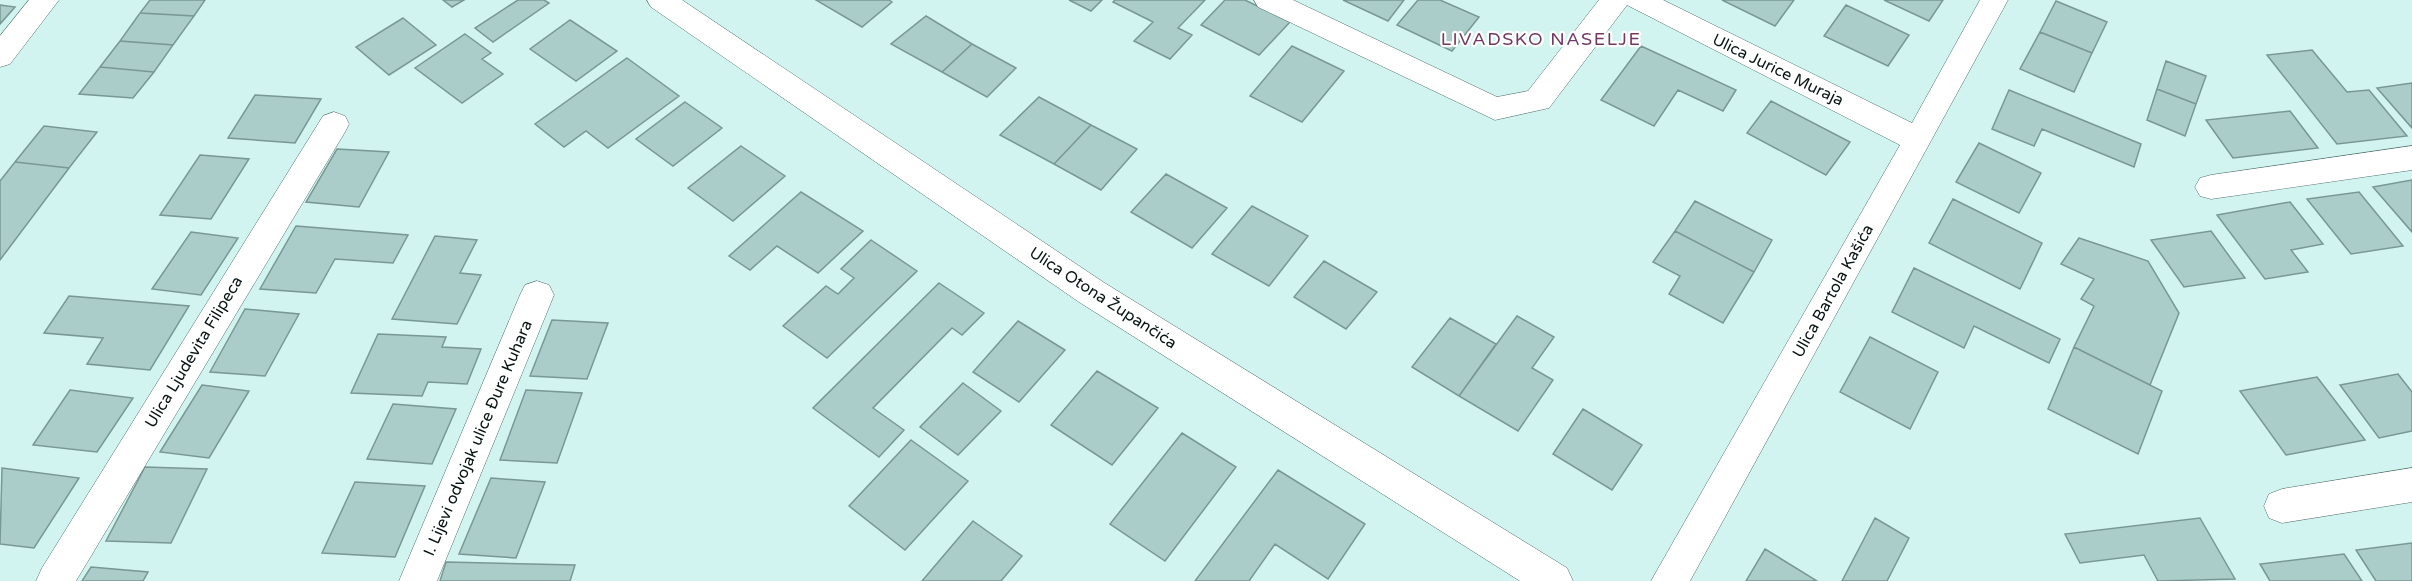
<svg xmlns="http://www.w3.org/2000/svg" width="2412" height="581" font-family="'Varela Round',sans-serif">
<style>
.building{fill:#abcdc9;stroke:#789895;stroke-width:1.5}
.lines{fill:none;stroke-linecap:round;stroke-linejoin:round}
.minor-casing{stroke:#506f6c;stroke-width:1}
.tertiary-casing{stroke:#506f6c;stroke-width:1}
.minor{fill:#fff;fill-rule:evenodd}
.tertiary{fill:#fff;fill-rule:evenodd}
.labels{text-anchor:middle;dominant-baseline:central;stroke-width:4.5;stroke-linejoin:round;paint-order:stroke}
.street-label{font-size:16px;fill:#081413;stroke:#fff}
.neighbourhood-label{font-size:18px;letter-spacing:1.5px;fill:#723966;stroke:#fff}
</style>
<rect width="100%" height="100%" fill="#d1f4f0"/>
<path class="building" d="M150,0h55l-11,16 -54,-3z
M443,0h21l-12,7z
M518,0h26l5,3 -56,39 -18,-14z
M816,0h73l3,2 -30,25z
M1069,0h33l-11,11z
M1115,0h90l-27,28 14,7 -22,24 -36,-18 19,-19 -40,-20z
M1225,0h20l45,22 -31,33 -58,-30z
M1343,0h61l-16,21z
M1418,0h22l39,17 -27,34 -55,-26z
M1722,0h72l-19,26z
M1884,0h59l-14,21z
M2056,1l51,21 -15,31 -52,-21z
M0,5l15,2 -15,17z
M1846,5l63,30 -21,31 -64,-30z
M140,13l54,3 -21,29 -53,-4z
M926,16l46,28 -30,28 -51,-28z
M403,18l33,27 -47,30 -33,-28z
M570,20l47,31 -41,30 -46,-32z
M2040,32l52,21 -18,39 -54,-23z
M465,34l26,19 -9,6 21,15 -41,29 -47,-35z
M120,41l53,4 -19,27 -54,-5z
M972,44l44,24 -29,29 -45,-25z
M1292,46l52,25 -42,51 -52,-26z
M1641,46l95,44 -13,21 -45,-21 -24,36 -53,-26z
M2312,50l35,42 22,-2 38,46 -70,8 -70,-89z
M627,58l52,38 -71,52 -22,-17 -22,16 -29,-23z
M2166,61l40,15 -10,28 -39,-15z
M100,67l54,5 -21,26 -54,-4z
M2412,83v45l-35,-40z
M2157,89l39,15 -11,32 -38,-16z
M2009,90l132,54 -7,23 -92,-38 -8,17 -42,-17z
M255,95l66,4 -26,44 -67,-5z
M1039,97l52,28 -37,39 -54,-29z
M1771,101l79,41 -24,33 -79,-42z
M685,102l37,26 -49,38 -37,-27z
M2290,111l28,37 -85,10 -27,-38z
M1091,125l46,24 -36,41 -47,-26z
M44,126l53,6 -28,36 -54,-6z
M1979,143l62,30 -22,40 -63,-31z
M741,146l44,30 -52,45 -45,-33z
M337,149l52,3 -30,55 -53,-5z
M200,155l49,4 -38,60 -51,-4z
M15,162l54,6 -69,92v-79z
M1166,174l61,34 -35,40 -61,-36z
M2412,180v52l-39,-45z
M801,192l62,39 -45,42 -41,-27 -27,24 -21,-14z
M2359,192l44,54 -52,8 -44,-55z
M1953,199l89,44 -22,46 -91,-46z
M1695,201l77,39 -18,32 -79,-41z
M2290,202l33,42 -32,6 17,22 -43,7 -48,-64z
M1252,206l56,30 -39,50 -57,-32z
M296,226l112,9 -15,28 -58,-4 -19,34 -56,-4z
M1675,231l79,41 -31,51 -54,-29 11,-18 -27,-14z
M2211,231l34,47 -61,9 -33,-47z
M191,232l47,6 -37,57 -49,-6z
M435,236l42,4 -17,33 21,2 -24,49 -65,-5z
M2079,238l69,23 31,52 -29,72 -76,-38 20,-41 -13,-7 13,-20 -33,-15z
M871,240l46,31 -90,87 -44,-32 43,-40 12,8 16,-16 -13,-9z
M1324,261l53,31 -31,37 -52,-32z
M1914,268l146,71 -11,24 -75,-37 -10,22 -72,-36z
M939,283l45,30 -22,22 -10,-7 -79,80 31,22 -25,27 -66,-49z
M69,296l120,10 -39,64 -63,-6 16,-26 -59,-5z
M245,309l54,5 -34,62 -55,-4z
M1517,316l37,21 -22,31 21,12 -35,51 -59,-35z
M1450,318l46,26 -37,52 -47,-29z
M552,320l56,3 -21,56 -57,-3z
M1018,321l47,29 -46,52 -46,-30z
M378,334l68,3 -4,10 39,2 -14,35 -39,-2 -6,14 -71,-3z
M1870,337l68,35 -28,57 -70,-37z
M2074,347l88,44 -24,63 -90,-45z
M1097,371l61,37 -46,57 -61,-40z
M2398,374l14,18v39l-33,7 -39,-53z
M2317,377l48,63 -79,15 -46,-64z
M963,383l38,28 -43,44 -38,-28z
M202,385l47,6 -40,67 -49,-6z
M70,390l63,8 -36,54 -64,-7z
M526,390l56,3 -25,70 -57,-3z
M393,404l63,5 -24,55 -65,-5z
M1583,409l59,36 -30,45 -59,-36z
M1182,433l54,34 -71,94 -55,-37z
M911,440l57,41 -63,69 -56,-44z
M145,467l62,2 -36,74 -65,-2z
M2,468l77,10 -45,70 -34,-4z
M1278,470l87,54 -37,55 -53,-35 -26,37h-54z
M491,478l54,4 -29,76 -57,-4z
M355,482l70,4 -30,71 -73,-4z
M1875,518l34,20 -22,43h-45z
M2200,518l35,61 -77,2 -14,-26 -64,8 -15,-29z
M973,521l49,35 -21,25h-79z
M2412,543v38h-36l-20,-31z
M1765,549l52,32h-71z
M2344,554l18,27h-92l-10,-17z
M446,562l129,3 -5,16h-130z
M91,567l57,5 -5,9h-61z"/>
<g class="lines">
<defs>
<path id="minor" d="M1254,0h39l204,97 31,-6 71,-91h64l249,123 68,-123h28l-318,581h-39l249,-436 -273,-140 -78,103 -54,12 -237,-113z
M334,112l11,4 4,8 -4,8 -269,449h-40l6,-13 281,-452z
M2412,146v24l-201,29 -11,-3 -5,-9 5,-9 11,-3z
M537,281l12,4 5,10 -117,286h-38l121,-286 5,-10z
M2412,468v34l-130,21 -13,-5 -5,-12 5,-12 13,-5z"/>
<path id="tertiary" d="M29,0h30l-49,64 -10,3v-31z
M647,0h35l421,282 464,286 6,13h-53l-441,-279 -428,-295z"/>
</defs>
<use href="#minor" class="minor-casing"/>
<use href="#tertiary" class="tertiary-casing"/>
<use href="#minor" class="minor"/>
<use href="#tertiary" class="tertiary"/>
</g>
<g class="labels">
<g class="street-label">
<text transform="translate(1778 70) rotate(26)">Ulica Jurice Muraja</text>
<text transform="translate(1833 291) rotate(-61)">Ulica Bartola Kašića</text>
<text transform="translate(1103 298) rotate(33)">Ulica Otona Župančića</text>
<text transform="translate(194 352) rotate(-59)">Ulica Ljudevita Filipeca</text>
<text transform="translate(478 438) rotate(-67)">I. Lijevi odvojak ulice Đure Kuhara</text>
</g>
<g class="neighbourhood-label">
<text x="1541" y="39">LIVADSKO NASELJE</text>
</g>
</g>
</svg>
